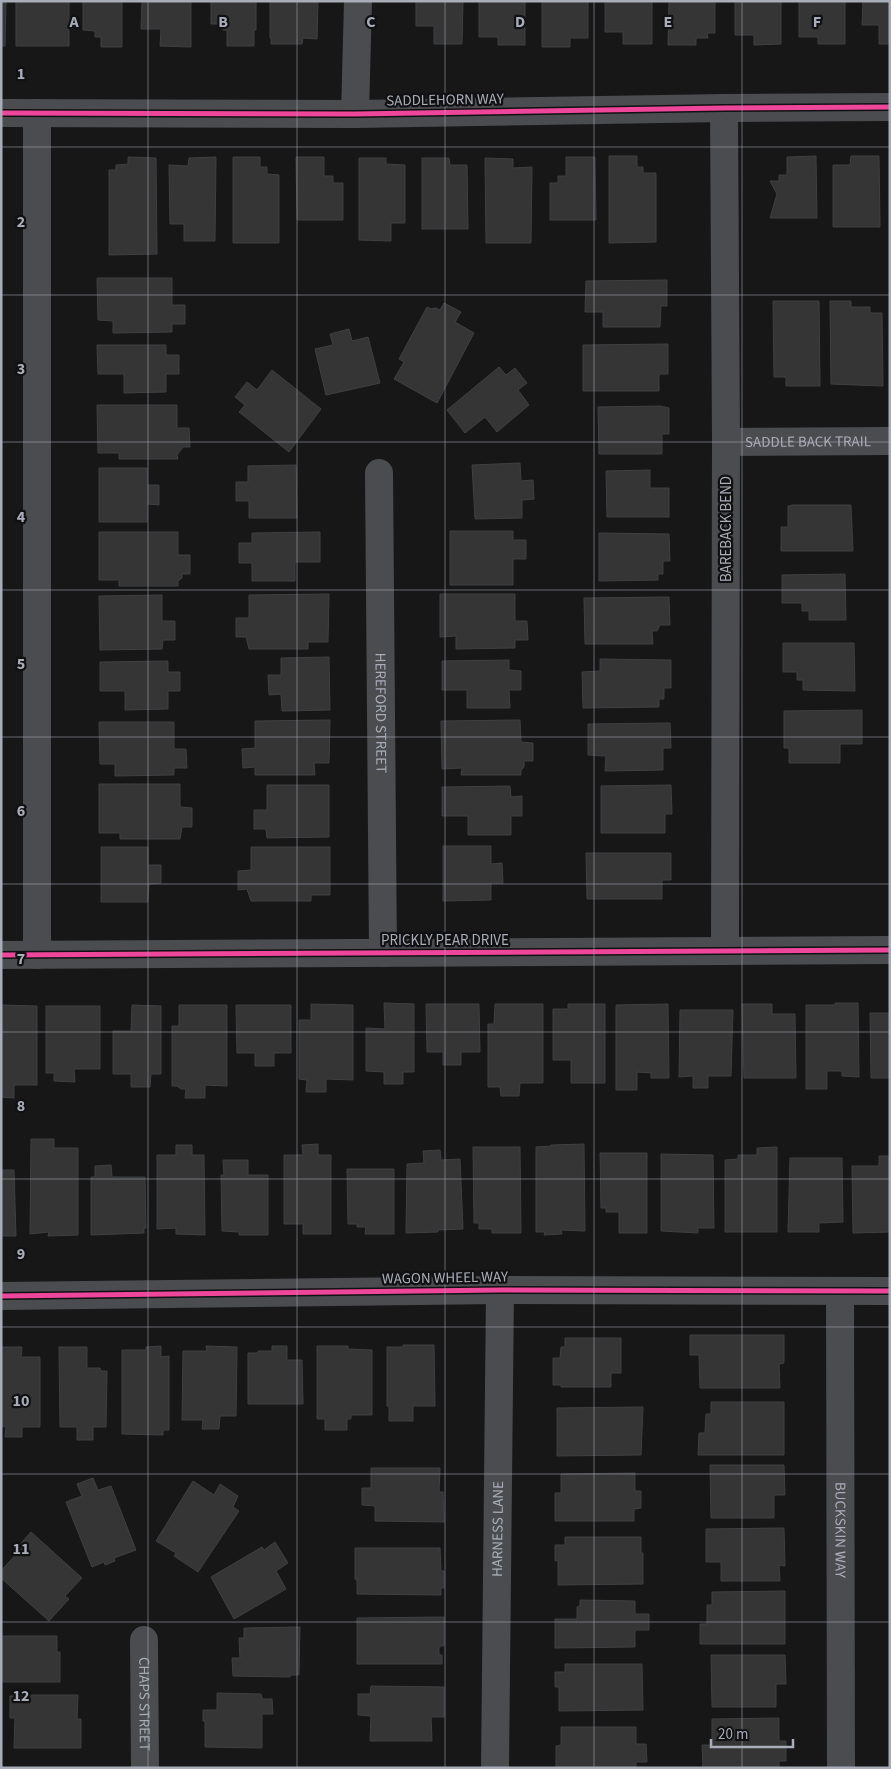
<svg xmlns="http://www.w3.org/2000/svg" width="891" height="1769" font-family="'Source Sans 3',sans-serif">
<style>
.building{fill:#353536;stroke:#3f4043}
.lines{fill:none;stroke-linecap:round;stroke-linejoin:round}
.minor{stroke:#4b4c50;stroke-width:28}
.cycleway-casing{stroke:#111113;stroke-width:8}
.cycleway{stroke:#ed469a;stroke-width:5}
.grid{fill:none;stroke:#a8adb8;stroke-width:1;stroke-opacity:0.55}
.labels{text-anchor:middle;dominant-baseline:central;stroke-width:4.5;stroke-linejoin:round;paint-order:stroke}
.street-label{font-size:15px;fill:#a8adb8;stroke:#111113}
.grid-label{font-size:16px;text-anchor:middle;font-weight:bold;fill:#a8adb8;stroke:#111113;stroke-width:4.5;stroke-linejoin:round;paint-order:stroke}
</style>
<rect width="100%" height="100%" fill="#171717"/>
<path class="building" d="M1,1h5l-1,45h-4z
M16,1h53v45h-53z
M83,1h39v46h-21v-10h-6v-6l-12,-1z
M142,1h49v46l-31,-1 1,-17h-20z
M211,1h45v29h-2v16h-27v-16h-4v-6h-12z
M270,1h48l-1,38 -14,-1 -1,6h-31v-6h-1z
M416,1h47l-1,43h-28v-18h-18z
M479,1h46v44h-27v-8h-19z
M542,1h46v37h-18v9h-28z
M605,1h47v43h-29v-12h-18z
M669,1h46v32h-8l1,5h-12v7h-28z
M735,1h46v43l-27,1v-10h-19z
M799,1h46v43h-27v-7h-19z
M863,1h27v43h-11v-19h-17z
M609,156h28v11h6v6h13v69l-47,1z
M816,156l1,62h-47l7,-24 -7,-13h9v-6h8v-18z
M851,156h28l1,71h-47v-62h17z
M128,157l28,1 1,96 -48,1v-85h7v-5l12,-1z
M216,157l-1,84h-31v-17h-14l-1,-59 19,1 1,-8z
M233,157h27v10h7v7l12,1v68h-46z
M296,157h28v19h9v7h10v37h-46z
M566,157h29l1,63h-46v-37h8v-7h8z
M359,158h27v6l19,1v58h-14v18l-32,-1z
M422,158h27l1,7h17l1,64h-46z
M485,158l28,1v9l19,-1 -1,76h-45z
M97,278h75v27h13v19h-13v8l-59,1v-12l-15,-1z
M667,280v26h-6l-1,21h-57v-15h-18l1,-31z
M773,301h46l1,85h-34v-9h-12z
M830,301h21v6h19v6h12l1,73 -52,-2z
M444,303l17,9 -6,10 19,11 -37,70 -43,-24 10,-17 -5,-3 28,-52 4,2 5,-1 4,2z
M349,329l3,12 16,-4 12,46 -54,12 -11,-46 18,-4 -3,-11z
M668,344v30h-9v17h-76v-46z
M97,345h69v10h13v19h-13v18l-42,1v-19h-26z
M499,367l7,8 9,-7 12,15 -9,7 11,15 -32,27 -12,-15 -20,16 -18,-23z
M272,370l49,39 -32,43 -50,-40 6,-7 -10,-8 12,-15 10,8z
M97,405h80v23h12l1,19h-7l-6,8 1,4h-59v-6h-21z
M660,406l9,2v26h-7v20h-63l-1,-47z
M520,463l1,18 12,-1 1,19 -12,1v18l-47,1 -3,-54z
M296,465l1,53h-48v-17h-13v-19h12v-16z
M99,468h48v17h12v20l-12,-1v18h-48z
M650,470v18h19v29h-62l-1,-46z
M793,505h58l2,46h-72v-24h7v-21z
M450,531h63v9h13v19h-13v26h-63z
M99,532h79v23h12v19h-8v4l-4,3v5h-59v-6h-20z
M320,532v30h-25v19h-43v-18h-13v-20h13v-10z
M599,533l70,1 1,27h-7v13h-5v6l-59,1z
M845,574l1,46h-37v-9h-7v-8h-20v-28z
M329,594l-1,48h-20v7h-59l-3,-12h-10v-19h13v-23z
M440,594h75v27h12l1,19h-13v8l-59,1v-13l-16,1z
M162,595v26h13v19h-12l-1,9 -62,1 -1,-54z
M669,597l1,28h-10l-3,6h-5l1,13h-68l-1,-46z
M783,643h71l1,48 -52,-1v-10h-6v-8h-14z
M329,657l1,53 -48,1 -1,-17 -12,1 -1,-20h13v-17z
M600,659l71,1v28h-7v11h-5v8l-76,1 -1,-36 18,-1z
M509,660v10l12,1v19h-12l1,18h-43v-18h-25v-29z
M168,661v11h12v19h-12v18l-43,1v-19h-25v-29z
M862,710v34h-22v19h-51v-15h-5v-37z
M330,720l-1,43h-15l1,12h-60v-8l-12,1 -1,-19 13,-1v-27z
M520,720l1,22 12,1v18h-9v6l-3,3v5h-60l1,-7 -20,1 -1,-48z
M99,722h75v27h12l1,19h-13v7l-59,1v-12h-15z
M670,723l1,25h-8v22l-58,1 1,-15 -18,-1v-31z
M99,784h81v23l12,1v19h-10l-2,12h-60v-6h-21z
M267,785h62v52l-62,1 -1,-9h-12v-19h13z
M671,785l1,29h-7v19h-64v-47z
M510,786l1,11 11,-1v20h-11v19h-43v-19h-26v-29z
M443,846h48v18l11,-1 1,20h-12v17l-48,1z
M101,847h47v18h13v18l-12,1 -1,18h-47z
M251,847h79v48h-19v6h-60l-4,-12 -9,1v-19l13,-1z
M586,853h85v27h-9v19h-75z
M384,1003l30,1v68h-11v12h-19v-12l-18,-1v-43l19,1z
M835,1003h23l1,74 -17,-1v-5h-15v18h-21v-84h29z
M311,1004l42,1v75l-27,-1v13h-20l1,-12 -8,-1v-59h12z
M426,1004h53l1,48h-19v13h-18v-13h-16z
M495,1004h48v79h-23l-1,13h-18l-1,-9h-12v-63h6z
M568,1004h37v79h-34v-23h-18v-51h15z
M668,1004l1,74h-18v-5l-14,-1v18h-21v-85z
M742,1004h30v10h23l1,64h-52z
M1,1005l36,1v79h-23v13l-13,-1z
M132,1005l29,1v68h-10l-1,13h-19v-13h-18v-43h18z
M179,1005h48v81l-22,-1v13h-20l1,-9h-5l-4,-3h-5v-60h7z
M236,1005h55v48h-17v13h-19v-13h-18z
M46,1006h54v63h-26l1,13 -21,-1v-8h-8z
M680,1010h53l-2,66h-23v12h-15v-12l-14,1z
M870,1013h20v65h-19z
M31,1139h23v9h24v87l-30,1 1,-4 -19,2z
M318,1144v11h13v79h-28v-10h-19v-69h19l-1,-10z
M584,1144l1,87 -24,-1 1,4 -18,1 1,-3h-9v-85l15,-1v-1z
M176,1145h16v10h12l1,80 -29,-1v-6l-19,1v-74h19z
M473,1147h47l1,86h-29v-4h-13v-6h-5z
M777,1147v85h-52v-72l13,-1v-4h19v-7z
M440,1150l1,10 19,-1 3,70 -25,1v2l-32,1 1,-69 17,-1 -1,-12z
M600,1153h47v80h-28v-21h-13v-4h-5z
M661,1154l52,1 1,73h-16v5l-37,-2z
M879,1156h11v76l-37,1 -1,-67h27z
M790,1158h52l1,64 -24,1v9h-31z
M223,1160h25v15h20v60h-29v-3l-17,-1 -1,-56h3z
M111,1165l1,12h33l1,51h-2v5l-53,2v-58h4v-11z
M347,1169h47v65h-29l1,-7h-9v-3h-9z
M1,1170h13l2,66h-15z
M690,1335h94v28l-5,1 1,24h-80l-1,-33h-9z
M565,1338h56v35h-10v14h-50v-2h-8v-27h7l1,-11h4z
M403,1345h31l1,61h-22v15h-24v-15h-2v-59h16z
M161,1346v11l8,-1v74h-6v5l-41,-1v-84h24v-3z
M206,1346l31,1 -1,69h-16l-1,13h-17l1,-9h-21l1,-69h24z
M272,1346h15v14h15l1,44h-55v-51h10v-2h14z
M317,1346h31v3l24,1v65h-21v4h-4v11h-22v-11h-8z
M1,1347h21l-1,10h19v70h-18v10h-17l1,-11 -5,1z
M59,1347h28v21h13l1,3h6l-1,56h-13v13h-16v-13h-17z
M711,1402h73v53h-86l1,-22h6l1,-19h5z
M643,1407l-2,48 -84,1v-48z
M710,1465h74l1,30h-11v23h-63z
M371,1468h69l-1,24h4l1,30 -69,-1v-15l-13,-1v-17h9z
M635,1473v18h6v17l-7,1v12h-79v-28h6v-19z
M93,1478l5,12 13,-4 25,64 -22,8 1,3 -10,4 -1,-3 -12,5 -26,-65 16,-6 -5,-12z
M193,1481l21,14 6,-11 18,12 -5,11 6,4 -41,61 -24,-16 2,-3 -20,-12z
M784,1528l1,38 -6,-1 1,16h-59v-19h-15v-33z
M31,1532l51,46 -17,18 4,3 -20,22 -48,-43v-7l17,-19 -3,-2z
M565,1537h76v16h2v31l-85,1v-25l-3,1v-16h10z
M275,1542l13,21 -12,8 10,18 -52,30 -23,-42 51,-30 2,3z
M355,1548h85l1,23h3v17h-3v7l-84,-1v-14l-2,-1z
M785,1591v53h-85v-20h7v-19h5v-13z
M580,1600l55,1v13h14v16h-14v17l-80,1v-29h22v-12l3,-1z
M444,1617v29h-5v9h3v9h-85v-46z
M300,1627l-1,48h-9v2l-57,-1 -1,-18h8l-1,-20h5v-10z
M1,1636h56v16h3v30h-59z
M711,1655h74l1,29h-10v23h-64z
M565,1664h77l1,46 -84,1v-24h-4v-15h10z
M371,1686l73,1v30h-13l1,24h-62l1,-25 -13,-1v-21h12z
M217,1693l44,1 1,5h10l1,15h-11v34l-57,-1v-26h-2v-11h14z
M34,1695h44l-1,24h4v29h-67l1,-30h-5v-22z
M779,1718v23h7v20h-7v7h-76l-1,-23h10v-26z
M561,1727h75v17h10l1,18h-11v6h-80v-22l5,-1z"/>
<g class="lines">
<g class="minor">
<path d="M724,108l2,334 -1,509"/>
<path d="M1,113l354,1 369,-6 166,-1"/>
<path d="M37,113v842"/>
<path d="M355,114l3,-113"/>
<path id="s1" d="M726,442l164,-1"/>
<path id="s2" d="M379,473l4,480"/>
<path d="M1,955l889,-5"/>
<path id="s3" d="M840,1291l1,477"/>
<path d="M1,1296l499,-6 390,1"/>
<path id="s4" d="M144,1640l1,128"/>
<path id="s5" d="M495,1768l5,-478"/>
</g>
<defs>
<path id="cycleway" d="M1,113l354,1 369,-6 166,-1
M1,955l889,-5
M1,1296l499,-6 390,1"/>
</defs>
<use href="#cycleway" class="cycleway-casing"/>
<use href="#cycleway" class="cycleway"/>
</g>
<path class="grid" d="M148,1v1767M297,1v1767M445,1v1767M594,1v1767M742,1v1767M1,147h889M1,295h889M1,442h889M1,590h889M1,737h889M1,884h889M1,1032h889M1,1179h889M1,1327h889M1,1474h889M1,1622h889"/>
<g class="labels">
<g class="street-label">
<text transform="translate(445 100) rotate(-1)">SADDLEHORN WAY</text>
<text stroke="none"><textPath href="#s1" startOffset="82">SADDLE BACK TRAIL</textPath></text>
<text transform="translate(726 529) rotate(-90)">BAREBACK BEND</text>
<text stroke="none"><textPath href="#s2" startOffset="240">HEREFORD STREET</textPath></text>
<text x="445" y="940">PRICKLY PEAR DRIVE</text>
<text transform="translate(445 1278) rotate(-1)">WAGON WHEEL WAY</text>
<text stroke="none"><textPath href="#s5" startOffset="239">HARNESS LANE</textPath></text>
<text stroke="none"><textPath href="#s3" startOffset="239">BUCKSKIN WAY</textPath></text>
<text stroke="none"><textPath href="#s4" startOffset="64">CHAPS STREET</textPath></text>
</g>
</g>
<g class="grid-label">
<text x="74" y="27">A</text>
<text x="223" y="27">B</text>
<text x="371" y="27">C</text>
<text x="520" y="27">D</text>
<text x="668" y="27">E</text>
<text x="817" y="27">F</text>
<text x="21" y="79">1</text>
<text x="21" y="227">2</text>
<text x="21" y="374">3</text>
<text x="21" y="522">4</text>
<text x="21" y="669">5</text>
<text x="21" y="816">6</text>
<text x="21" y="964">7</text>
<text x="21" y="1111">8</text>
<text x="21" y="1259">9</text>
<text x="21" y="1406">10</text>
<text x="21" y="1554">11</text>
<text x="21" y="1701">12</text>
</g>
<rect width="891" height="1769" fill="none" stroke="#a8adb8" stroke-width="5"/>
<path d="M711 1739v8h82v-8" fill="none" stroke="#a8adb8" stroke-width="2.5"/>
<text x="718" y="1739" font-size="15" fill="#a8adb8" stroke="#111113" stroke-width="4" paint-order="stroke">20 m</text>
</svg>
